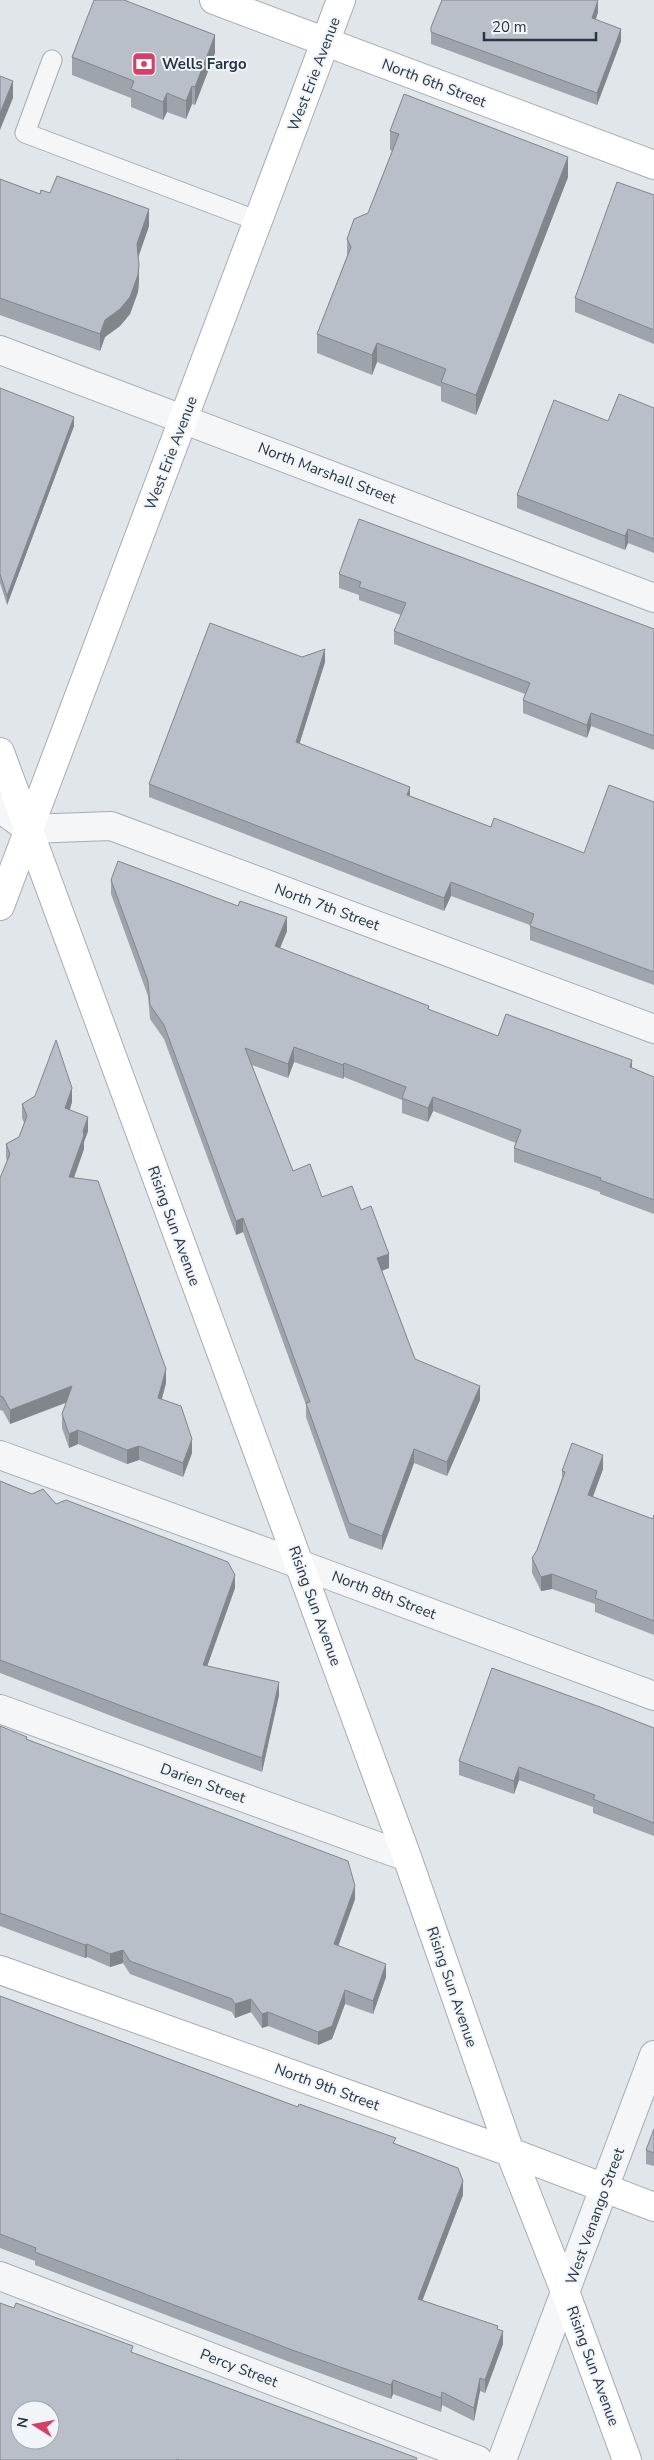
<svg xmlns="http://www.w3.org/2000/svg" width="654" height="2460" font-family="'Nunito Sans',sans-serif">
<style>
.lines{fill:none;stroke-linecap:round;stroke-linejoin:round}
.lane-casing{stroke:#a6adb5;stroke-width:21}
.street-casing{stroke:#a6adb5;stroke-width:30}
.secondary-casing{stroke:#a6adb5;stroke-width:30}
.lane{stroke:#f4f6f8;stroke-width:19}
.street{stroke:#f4f6f8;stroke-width:28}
.secondary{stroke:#fff;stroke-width:28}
.wall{fill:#9ea4ac}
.shaded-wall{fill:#81868c}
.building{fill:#b8bfc8;stroke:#81868c;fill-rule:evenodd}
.labels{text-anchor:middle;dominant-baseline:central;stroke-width:4;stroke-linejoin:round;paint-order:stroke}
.poi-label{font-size:15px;font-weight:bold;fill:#283543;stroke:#f1f4f8;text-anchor:start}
.street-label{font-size:15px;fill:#283543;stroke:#f1f4f8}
</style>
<rect width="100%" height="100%" fill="#e1e6eb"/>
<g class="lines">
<defs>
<path id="lane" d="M52,60l-27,73 233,88"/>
<path id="street" d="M0,350l654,248
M0,808l28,21 83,-3 543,203
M0,1455l299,109 355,132
M0,1709l407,148
M0,2276l478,184
M502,2460l152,-405"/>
<path id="secondary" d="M214,0l440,165
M0,752l407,1105 103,295 56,142 61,166
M0,906l341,-906
M0,1970l510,182 144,55"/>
</defs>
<use href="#lane" class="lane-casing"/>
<use href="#street" class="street-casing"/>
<use href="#secondary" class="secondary-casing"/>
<use href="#lane" class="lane"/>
<use href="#street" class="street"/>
<use href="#secondary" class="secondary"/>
</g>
<path class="wall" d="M598,12l-2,7 25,22 -24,64 -166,-61v-17z
M215,53l-20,52 -3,-1 -6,15 -19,-7 -4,8 -32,-13v-9l-59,-23v-18z
M390,131l178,46 -92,238 -35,-14v-14l-64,-25 -5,13 -55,-22v-19l30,-78v-17l21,-26 24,-62 -2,-1z
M0,179l40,15 109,32 -11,31 1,24 -1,11 -8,22 -10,12 -15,11 -5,14 -100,-36z
M654,195v149l-79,-32v-14z
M0,388l74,38 -67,179 -7,-22z
M654,408v145l-26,-10 -3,7 -108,-42v-13l91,-74z
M339,574l315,55v121l-63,-24 -4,12 -64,-25v-13l2,-6 -131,-50v-13l7,-16 -42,-15v-5l-20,-7z
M302,657l23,5 -26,81 111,53 81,31 93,26 70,-51v183l-124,-45v-15l-79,-29 -7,15 -295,-114v-13z
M111,880l176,51 -7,17 149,62 69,26 134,32 22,9v137l-54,-20v-2l-86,-30v-14l2,-5 -83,-32 -5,11 -26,-9v-13l-58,-23 -1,2 -49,-17 -6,16 -36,-13 41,106 29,26 39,13 28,58 -7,3 33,88 65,41 -33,76 -33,-13 -32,87 -33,-12 -43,-121v-12l-63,-173 -7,3 -72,-196 -14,-20 -2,-23 -37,-102z
M72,1102l-2,8 18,21 -4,11v7l-10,29 92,205 -4,16 30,54 -9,24 -44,-17 -12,4 -49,-20 -9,4 -7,-20v-14l4,-11 -56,21 -7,-13 -3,-1v-232l7,-17 -1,-3v-14l13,-7 5,-14 -2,-5v-14z
M603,1469l-10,28 60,22 1,-4v120l-59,-23v-8l-43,-15 -11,2 -9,-18v-15l5,-8 25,-72v-7z
M0,1481l56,23 179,84 -28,78 72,29 -17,77 -127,-47 -135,-52z
M0,1726l355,173 -17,47 48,31 -13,37 -28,-10 -13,35 -14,6 -50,-19 -6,2 -11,-16 -16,6 -3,-6 -102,-38 -7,-11 -13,4 -23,-10 -2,1 -85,-32z
M654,1728v108l-61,-23v-6l-74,-27 -5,14 -55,-19v-14z
M0,1996l396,148 67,51 -41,105 76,29 5,15 -18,49 -5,-2 -6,30 -32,-16 -1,7 -48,-18 -2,5 -96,-35 -260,-99v-4l-35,-13z
M654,2129v37l-8,-2v-14z"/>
<path class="shaded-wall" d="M598,0v12l-6,18v-12z
M621,29v12l-24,64v-12z
M215,35v18l-20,52v-18z
M13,81v17l-13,32v-17z
M192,86v18l-6,15v-18z
M167,93v19l-4,8v-18z
M568,157v20l-92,238v-20z
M149,209v17l-12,35v-17z
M139,265v16l-1,11 -8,22 -10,12 -15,11 -5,14v-17l5,-14z
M377,343v19l-5,13v-20z
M74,417v9l-67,179v-9z
M628,529v14l-3,7v-14z
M325,649v13l-29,93v-13z
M591,713v13l-4,12v-13z
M410,787v14l-3,-6z
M451,882v14l-7,15v-13z
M287,917v14l-12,29v-14z
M294,1047v15l-6,16v-14z
M632,1060v15l-2,-8z
M344,1063v14l-1,2v-14z
M72,1088v14l-7,20v-14z
M433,1097v14l-5,11v-14z
M88,1117v14l-4,11v7l-15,42v-14z
M243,1218v14l-7,3v-14z
M389,1254v14l-12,4v-14z
M166,1369v14l-8,29v-14z
M72,1386v14l-62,24v-14z
M480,1386v14l-33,76v-14z
M78,1430v14l-9,4v-14z
M192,1439v14l-9,24v-14z
M139,1446v14l-12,4v-14z
M414,1449v14l-32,87v-14z
M603,1455v14l-15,40v-14z
M552,1574v15l-11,2v-14z
M235,1575v13l-32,90v-13z
M279,1682v13l-17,77v-14z
M519,1767v13l-5,14v-13z
M355,1886v13l-21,59v-14z
M87,1944v13l-2,1v-13z
M123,1950v13l-13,4v-13z
M386,1964v13l-13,37v-13z
M345,1990v14l-13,35 -14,6v-13z
M251,1999v13l-16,6v-14z
M268,2012v14l-6,2v-14z
M463,2181v14l-45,117v-13z
M503,2331v13l-18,49v-13z
M480,2378v13l-6,30v-13z
M393,2380v14l-2,5v-14z
M442,2392v13l-1,7v-14z"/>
<path class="building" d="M94,0h30l91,35 -20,52 -3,-1 -6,15 -19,-8 -4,9 -32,-13 3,-8 -62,-24z
M442,0h156l-6,18 29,11 -24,64 -166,-61v-5z
M0,76l13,5 -13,32z
M404,94l164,63 -92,238 -35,-13 5,-13 -69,-26 -5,12 -55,-21 34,-87 -4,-8 7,-20 14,-6 31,-79 -9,-3z
M57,176l92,33 -12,35 2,21 -1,10 -8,22 -10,12 -15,11 -5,14 -100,-36v-119l40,15 1,-4 9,3z
M617,182l37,13v135l-79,-32z
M0,388l74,29 -67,179 -7,-22z
M619,394l35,14v131l-26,-10 -3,7 -108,-41 37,-95 54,21z
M359,519l295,110v107l-63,-23 -4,12 -64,-25 7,-17 -136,-52 12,-28 -47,-16 2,-5 -22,-8z
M210,623l92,34 23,-8 -29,93 114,45 -3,8 84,32 3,-9 90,35 25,-68 45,17v170l-124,-46 4,-12 -83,-32 -7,16 -295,-114z
M118,861l120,45 2,-5 47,16 -12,29 154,60 -1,3 70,27 8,-22 126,46 -2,7 24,10v123l-54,-20 1,-2 -87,-30 7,-18 -88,-33 -5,11 -26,-10 4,-11 -62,-24 -1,2 -49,-18 -6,17 -43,-16 48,123 17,-7 12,33 30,-11 9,24 10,-4 18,48 -12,4 38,101 65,27 -33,76 -33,-13 -32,87 -33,-13 -43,-120 4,-1 -67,-184 -7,3 -72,-196 -14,-20 -2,-24 -37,-101z
M56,1040l16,48 -7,20 23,9 -5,14 1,4 -15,42 29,4 68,188 -8,29 23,8 11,33 -9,24 -44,-17 -12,4 -49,-20 -9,4 -7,-20 10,-28 -62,24 -7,-13 -3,-1v-218l10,-24 -4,-10 13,-7 8,-21 -5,-12 13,-8z
M572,1443l31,12 -15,40 65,24 1,-4v106l-59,-23 2,-7 -45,-17 -11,3 -9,-19 5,-8 28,-78 -3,-1z
M0,1481l32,13 11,-5 13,15 10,-4 162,62 7,13 -32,90 76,17 -17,76 -127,-47 -135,-51z
M492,1668l108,39 54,21v95l-61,-24 2,-4 -76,-28 -5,14 -55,-20z
M0,1726l27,11 -1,2 322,122 7,25 -21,58 52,20 -13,37 -28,-11 -13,36 -14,6 -50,-20 -6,2 -11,-15 -16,5 -3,-5 -102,-38 -7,-11 -13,4 -23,-10 -2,1 -85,-32z
M0,1996l298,111 1,-3 97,34 -3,5 65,25 5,13 -45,118 80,27 -1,3 6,2 -18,49 -5,-2 -6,30 -32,-16 -1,6 -48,-18 -2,5 -96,-34 -260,-99 1,-4 -36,-14z
M654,2129v24l-8,-3z
M0,2303l14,5 2,-5 117,43 -2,6 286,106 -1,2h-237l-2,-1 -1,1h-176zM20,2410h30v30h-30z"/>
<defs>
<symbol id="bank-square" viewBox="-11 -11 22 22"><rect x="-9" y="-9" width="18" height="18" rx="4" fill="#d64066" stroke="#f1f4f8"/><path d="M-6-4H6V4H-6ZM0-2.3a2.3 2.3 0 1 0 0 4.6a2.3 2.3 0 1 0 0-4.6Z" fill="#fff"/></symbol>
</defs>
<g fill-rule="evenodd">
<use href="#bank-square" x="130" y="50" width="28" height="28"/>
</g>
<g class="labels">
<g class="poi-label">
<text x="162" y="64">Wells Fargo</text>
</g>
<g class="street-label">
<text transform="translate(314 74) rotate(-69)">West Erie Avenue</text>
<text transform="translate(434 83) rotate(21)">North 6th Street</text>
<text transform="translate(171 453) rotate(-69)">West Erie Avenue</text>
<text transform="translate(327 473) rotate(21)">North Marshall Street</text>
<text transform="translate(327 907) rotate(20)">North 7th Street</text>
<text transform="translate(174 1226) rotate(70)">Rising Sun Avenue</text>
<text transform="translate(384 1595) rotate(21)">North 8th Street</text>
<text transform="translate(315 1606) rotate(70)">Rising Sun Avenue</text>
<text transform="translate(203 1783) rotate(20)">Darien Street</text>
<text transform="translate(452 1987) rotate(71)">Rising Sun Avenue</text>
<text transform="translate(327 2087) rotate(20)">North 9th Street</text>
<text transform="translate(595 2216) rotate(-70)">West Venango Street</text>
<text transform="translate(593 2366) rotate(70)">Rising Sun Avenue</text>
<text transform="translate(239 2368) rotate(21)">Percy Street</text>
</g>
</g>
<g transform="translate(35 2425) rotate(281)"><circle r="24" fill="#f1f4f8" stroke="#a1a8b0"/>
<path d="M0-4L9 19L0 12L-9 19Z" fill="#d64066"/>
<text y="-8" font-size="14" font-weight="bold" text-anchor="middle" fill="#283543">N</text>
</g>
<path d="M484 32v8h112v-8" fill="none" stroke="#283543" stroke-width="2.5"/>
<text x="492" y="32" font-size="15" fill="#283543" stroke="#f1f4f8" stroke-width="4" paint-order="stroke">20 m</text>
</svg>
